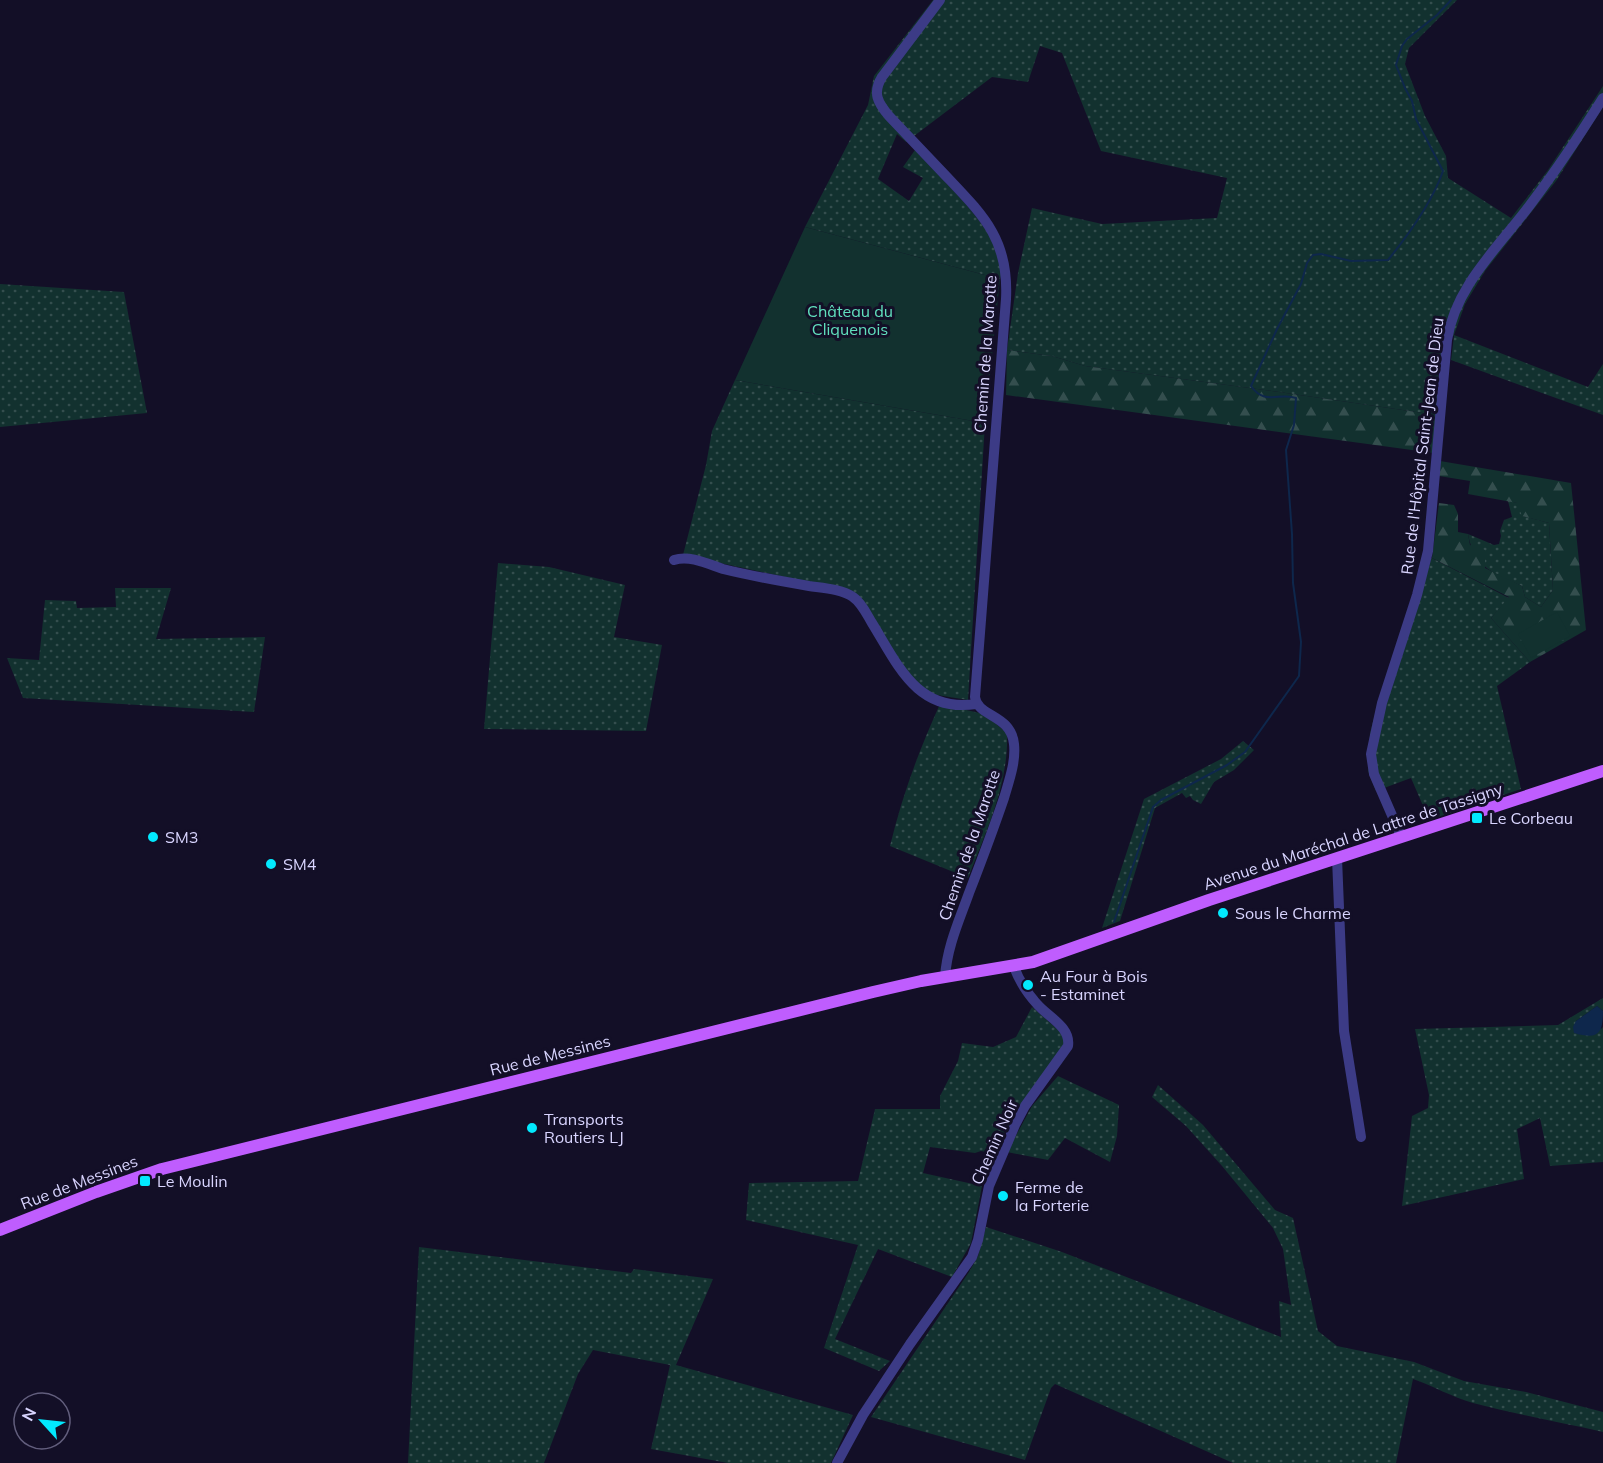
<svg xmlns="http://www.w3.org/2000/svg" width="1603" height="1463" font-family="Mulish,sans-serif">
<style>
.grass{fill:url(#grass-dots)}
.forest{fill:url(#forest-firs)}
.park{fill:#12312f}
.water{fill:#0e274c}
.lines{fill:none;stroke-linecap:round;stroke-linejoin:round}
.stream{stroke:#0e274c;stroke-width:2}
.minor{stroke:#3c3b86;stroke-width:10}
.major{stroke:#bf5dfe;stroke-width:12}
.poi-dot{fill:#02e9fe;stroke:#130f27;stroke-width:2}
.labels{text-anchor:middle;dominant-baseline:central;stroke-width:6;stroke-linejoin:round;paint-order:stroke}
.park-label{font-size:16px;fill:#61e0be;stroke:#130f27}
.street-label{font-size:16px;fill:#d9d5ff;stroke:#130f27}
.poi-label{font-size:16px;fill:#d9d5ff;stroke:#130f27;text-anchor:start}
</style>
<defs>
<pattern id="grass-dots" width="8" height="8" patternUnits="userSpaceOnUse" patternTransform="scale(1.5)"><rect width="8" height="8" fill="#12312f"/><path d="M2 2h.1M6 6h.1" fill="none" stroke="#344e4e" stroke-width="1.8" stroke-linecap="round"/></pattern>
<pattern id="forest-firs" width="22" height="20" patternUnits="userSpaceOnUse" patternTransform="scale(1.5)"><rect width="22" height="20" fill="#12312f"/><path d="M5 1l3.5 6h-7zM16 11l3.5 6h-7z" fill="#344e4e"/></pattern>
</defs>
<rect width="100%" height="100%" fill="#130f27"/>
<path class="grass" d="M933,0h524l-48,48 -4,16 20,52 21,40 2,22 63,40 37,-48 55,-84v21l-47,74 -71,90 -20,33 -11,31 134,52 15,-23v51l-152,-55 3,-24 -10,-4 -7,50v33l-158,-23 -194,-26 -33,-10 -45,-6 11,-77 14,-65 70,16 115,-6 10,-40 -126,-27 -39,-98 -22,-7 -12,36 -36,-5 -86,65 -9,-8 -19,45 31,22 14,-23 -20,-11 12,-17c25,28 81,78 87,115 1,4 -1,10 -2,14l-195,-52 63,-122 6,-29z
M0,284l124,8 23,121 -147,14z
M735,380l250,43 -17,277 -37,-6 -19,-12 -66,-92 -163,-35 23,-90 6,-34z
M1508,501l10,2 5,13 26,7 4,67 -12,17 -16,-10 -3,-11c-28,-13 -48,-18 -54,-52l26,11 5,-1 2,-8 -1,-5 4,-11 8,-3z
M1424,554l85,44 -18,20 39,44 -33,24 24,103 -95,32 -2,-13 -13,-30 -35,13 -8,-20 2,-38 10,-37 38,-111z
M498,563l51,4 76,18 -11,52 48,8 -16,86 -162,-2z
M115,588h56l-15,51 109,-2 -11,75 -231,-14 -16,-40 32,2 6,-60 31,1 1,7 39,-1z
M940,704l44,10 23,19c2,51 -21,99 -39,145l-78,-32c12,-50 29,-96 50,-142z
M1243,741l11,9 -20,20 -20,12 -13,22 -8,-4 -3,-4 -4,2 -4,-5 -27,15 -35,113 -18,7 42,-129 77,-40z
M1603,998v13l-6,-5 -21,15 25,8 2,-2v135l-53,4 -10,-48 -23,11 7,50 -122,27 10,-90 16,-8 1,-13 -14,-66 143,-4z
M1032,1007l32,28v9l-59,87 -9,23 -15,-3 -6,2 -45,-6 -7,26 59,13 -11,57 -19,34 -74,-28 -43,90 55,22 -11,10 -55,-23 34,-103 -112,-25 3,-37 109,-2 17,-72h65v-13l18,-35 4,-18 31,4 23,-10z
M1058,1076l61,29 -2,31 -7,26 -45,-24 -17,22 -41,-8 25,-46z
M1158,1085l45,40 72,85 18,8 25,113 19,15 77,16 50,19 62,11 77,20v20c-43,-10 -88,-18 -130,-29 -21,-6 -40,-17 -60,-24l-17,84h-163l-178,-79 -4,4 -26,72 -154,-43 98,-145 9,-16 8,-29 76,25 219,85 -2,-36 12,4 -8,-56 -10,-21 -51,-62 -36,-40 -34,-29z
M419,1247l212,26 3,-4 79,10 -37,86 177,50 -22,48h-103l-77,-14 19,-84 -77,-15 -15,24 -34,89h-136z"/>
<path class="forest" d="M1007,350l45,6 33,10 194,26 158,23 -3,38 -428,-58z
M1440,461l131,22 15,147 -56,32 -39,-44 18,-21 -77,-39 7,-55 15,2 4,9v18l10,2 2,11 15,5v18l37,18 3,11 16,10 12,-17 -4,-67 -27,-7 -5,-13 -49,-9 2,-13 -31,-5z"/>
<path class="park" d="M805,227l195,52 -15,144 -250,-43z
M1557,612l13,24 -39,22 -13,-24z"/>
<path class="water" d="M1597,1006l6,5c0,23 -5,29 -29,22l-1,-6 3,-6z"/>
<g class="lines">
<path class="stream" d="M1114,922l39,-115 8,-7 66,-35 18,-13 54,-76 2,-34 -8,-59 -1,-49 -6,-84 8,-25 2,-27c-17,-6 -31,8 -45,-12l26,-57 24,-45 6,-21 6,-8 8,-1 30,7 37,-1c21,-26 44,-57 55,-89l-27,-52 -4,-18 -7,-13 -9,-23 6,-19 5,-7 30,-24 14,-15"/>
<path class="minor" d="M940,0l-58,77c-10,16 -4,26 7,39 19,20 38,40 57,60 38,40 63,64 60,123l-31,398c2,20 36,17 39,47 2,18 -5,37 -10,54 -11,32 -23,64 -35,95 -10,28 -22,54 -24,84
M674,560c16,-5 34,4 49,9 28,7 57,12 86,17 14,2 33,3 44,11 9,6 14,18 19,26 26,42 45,90 104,81
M1401,836l-27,-62 -3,-20 11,-51 35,-108 11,-44 19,-211c9,-56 54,-95 86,-139 25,-33 48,-68 70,-103
M1337,858l7,173 17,106
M837,1463l26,-48 47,-71 62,-87 6,-17 11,-54 26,-61 10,-19 43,-60c3,-19 -20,-29 -31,-42 -9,-10 -18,-24 -23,-37"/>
<path class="major" d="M0,1230l96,-38 66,-23 711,-177 48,-11 112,-19 176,-62 394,-129"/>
</g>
<g class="poi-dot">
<rect x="1471" y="812" width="12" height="12" rx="3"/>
<circle cx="153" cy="837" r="6"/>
<circle cx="271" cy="864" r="6"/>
<circle cx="1223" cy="913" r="6"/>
<circle cx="1028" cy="985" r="6"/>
<circle cx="532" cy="1128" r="6"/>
<rect x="139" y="1175" width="12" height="12" rx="3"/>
<circle cx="1003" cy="1196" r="6"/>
</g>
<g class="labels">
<g class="park-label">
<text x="850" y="311">Château du<tspan x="850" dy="18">Cliquenois</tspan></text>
</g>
<g class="street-label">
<text transform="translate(985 354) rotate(-86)">Chemin de la Marotte</text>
<text transform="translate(1422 446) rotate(-83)">Rue de l'Hôpital Saint-Jean de Dieu</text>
<text transform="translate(1353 836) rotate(-18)">Avenue du Maréchal de Lattre de Tassigny</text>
<text transform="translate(969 845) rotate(-71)">Chemin de la Marotte</text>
<text transform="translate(550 1055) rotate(-14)">Rue de Messines</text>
<text transform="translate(994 1142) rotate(-66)">Chemin Noir</text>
<text transform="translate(79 1182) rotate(-21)">Rue de Messines</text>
</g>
<g class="poi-label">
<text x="1489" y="818">Le Corbeau</text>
<text x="165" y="837">SM3</text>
<text x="283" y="864">SM4</text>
<text x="1235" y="913">Sous le Charme</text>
<text x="1040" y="976">Au Four à Bois<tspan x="1040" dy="18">- Estaminet</tspan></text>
<text x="544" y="1119">Transports<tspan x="544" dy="18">Routiers LJ</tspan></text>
<text x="157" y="1181">Le Moulin</text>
<text x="1015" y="1187">Ferme de<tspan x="1015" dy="18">la Forterie</tspan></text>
</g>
</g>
<g transform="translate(42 1421) rotate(297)"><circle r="28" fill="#130f27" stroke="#625e7d" stroke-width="1.5"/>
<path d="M0-4.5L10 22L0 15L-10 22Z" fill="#02e9fe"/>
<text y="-9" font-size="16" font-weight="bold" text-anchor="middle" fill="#d9d5ff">N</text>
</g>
</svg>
